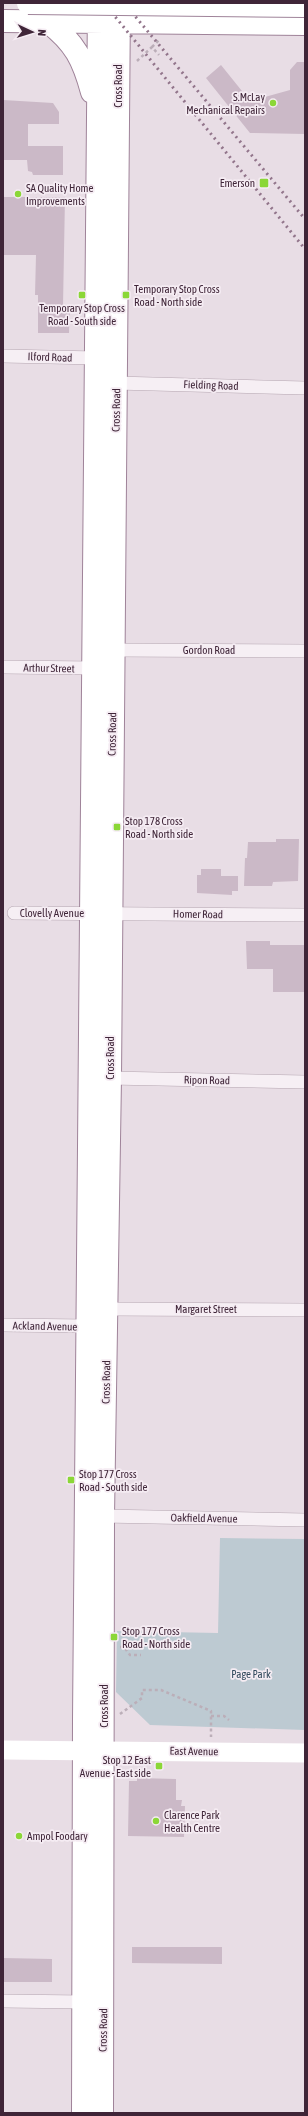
<svg xmlns="http://www.w3.org/2000/svg" width="308" height="2116" font-family="'Asap Condensed',sans-serif">
<style>
.green{fill:#bdcad2}
.building{fill:#cbb9c7}
.lines{fill:none;stroke-linecap:round;stroke-linejoin:round}
.street-casing{stroke:#b5a6b1;stroke-width:14}
.highway-casing{stroke:#9f8399;stroke-width:24}
.path{stroke:#bbaeb8;stroke-width:2.5;stroke-dasharray:3 3;stroke-linecap:butt}
.street{stroke:#f6eff4;stroke-width:13}
.secondary{stroke:#fff;stroke-width:19}
.highway{stroke:#fff;stroke-width:22}
.rail{stroke:#92758b;stroke-width:3;stroke-dasharray:2 4;stroke-linecap:butt}
.highway-bridge-casing{stroke:#9f8399;stroke-width:24;stroke-linecap:butt}
.highway-bridge{stroke:#fff;stroke-width:22}
.poi-dot{fill:#8bd737;stroke:#f5ecf3;stroke-width:1.5}
.labels{text-anchor:middle;dominant-baseline:central;stroke-width:3.5;stroke-linejoin:round;paint-order:stroke}
.street-label{font-size:11px;fill:#3f2538;stroke:#f5ecf3}
.poi-label{font-size:11px;fill:#3f2538;stroke:#f5ecf3;text-anchor:start}
.park-label{font-size:11px;fill:#31495c;stroke:#f5ecf3}
</style>
<rect width="100%" height="100%" fill="#e8dde5"/>
<path class="green" d="M220,1538l85,1v191l-155,-5 -34,-33 1,-61 101,2z"/>
<path class="building" d="M297,62h8v72l-55,-1 -44,-55 15,-13 29,36 40,-11v-20z
M3,100l50,3 6,9v12h-31v22h35v29h-30l-1,-3 -4,-1 -1,-11h-24z
M3,197h62l-2,109h7l-1,27h-31v-38h-3l1,-40h-33z
M276,839h23l-1,42 -25,1 -1,4h-28l1,-28h2l1,-16h28z
M201,869h20v7h17v15h-6v4l-35,-2v-18h4z
M246,941h24v4h35v47h-32v-23h-26z
M137,1778l39,1v21h6l-1,6h4l-1,31 -56,-1 1,-55h8z
M132,1947h90v17l-90,-1z
M3,1958l49,1v23h-49z"/>
<g class="lines">
<defs>
<path id="street" d="M3,356l94,2
M116,383l189,5
M113,650l192,1
M3,667l91,1
M14,913l291,2
M110,1078l195,4
M107,1309l198,1
M3,1325l84,1
M103,1516l202,4
M3,2001l81,1"/>
<path id="highway" d="M3,21l302,3
M48,22c27,21 35,37 44,70
M83,2113l1,-393 15,-1717
M102,2113l1,-597 7,-438 9,-1075"/>
</defs>
<use href="#street" class="street-casing"/>
<use href="#highway" class="highway-casing"/>
<path class="path" d="M152,47l7,-7
M137,61l15,-14 7,8
M120,1647h4l6,8h11
M120,1714l22,-16v-8h19l50,21v26
M211,1716h13l5,4"/>
<use href="#street" class="street"/>
<path class="secondary" d="M3,1750l302,3"/>
<use href="#highway" class="highway"/>
<path class="rail" d="M104,3l201,246
M124,3l181,216"/>
<defs>
<path id="highway-bridge" d="M28,3l277,3"/>
</defs>
<use href="#highway-bridge" class="highway-bridge-casing"/>
<use href="#highway-bridge" class="highway-bridge"/>
</g>
<g class="poi-dot">
<circle cx="273" cy="103" r="4"/>
<rect x="259" y="178" width="10" height="10" rx="2"/>
<circle cx="18" cy="194" r="4"/>
<rect x="78" y="291" width="8" height="8" rx="2"/>
<rect x="122" y="291" width="8" height="8" rx="2"/>
<rect x="113" y="823" width="8" height="8" rx="2"/>
<rect x="67" y="1476" width="8" height="8" rx="2"/>
<rect x="110" y="1633" width="8" height="8" rx="2"/>
<rect x="155" y="1762" width="8" height="8" rx="2"/>
<circle cx="156" cy="1821" r="4"/>
<circle cx="19" cy="1836" r="4"/>
</g>
<g class="labels">
<g class="street-label">
<text transform="translate(118 86) rotate(-90)">Cross Road</text>
<text transform="translate(50 357) rotate(2)">Ilford Road</text>
<text transform="translate(211 385) rotate(2)">Fielding Road</text>
<text transform="translate(116 410) rotate(-89)">Cross Road</text>
<text x="209" y="650">Gordon Road</text>
<text transform="translate(49 668) rotate(1)">Arthur Street</text>
<text transform="translate(112 734) rotate(-89)">Cross Road</text>
<text x="52" y="913">Clovelly Avenue</text>
<text transform="translate(198 914) rotate(1)">Homer Road</text>
<text transform="translate(110 1058) rotate(-90)">Cross Road</text>
<text transform="translate(207 1080) rotate(1)">Ripon Road</text>
<text x="206" y="1309">Margaret Street</text>
<text transform="translate(45 1326) rotate(1)">Ackland Avenue</text>
<text transform="translate(106 1382) rotate(-89)">Cross Road</text>
<text transform="translate(204 1518) rotate(1)">Oakfield Avenue</text>
<text transform="translate(104 1706) rotate(-90)">Cross Road</text>
<text transform="translate(194 1751) rotate(1)">East Avenue</text>
<text transform="translate(103 2030) rotate(-89)">Cross Road</text>
</g>
<g class="poi-label">
<text x="265" y="97" text-anchor="end">S.McLay<tspan x="265" dy="13">Mechanical Repairs</tspan></text>
<text x="255" y="183" text-anchor="end">Emerson</text>
<text x="26" y="188">SA Quality Home<tspan x="26" dy="13">Improvements</tspan></text>
<text x="134" y="289">Temporary Stop Cross<tspan x="134" dy="13">Road - North side</tspan></text>
<text x="82" y="308" text-anchor="middle">Temporary Stop Cross<tspan x="82" dy="13">Road - South side</tspan></text>
<text x="125" y="821">Stop 178 Cross<tspan x="125" dy="13">Road - North side</tspan></text>
<text x="79" y="1474">Stop 177 Cross<tspan x="79" dy="13">Road - South side</tspan></text>
<text x="122" y="1631">Stop 177 Cross<tspan x="122" dy="13">Road - North side</tspan></text>
<text x="151" y="1760" text-anchor="end">Stop 12 East<tspan x="151" dy="13">Avenue - East side</tspan></text>
<text x="164" y="1815">Clarence Park<tspan x="164" dy="13">Health Centre</tspan></text>
<text x="27" y="1836">Ampol Foodary</text>
</g>
<g class="park-label">
<text x="251" y="1674">Page Park</text>
</g>
</g>
<rect width="308" height="2116" fill="none" stroke="#3f2538" stroke-width="8"/>
<g transform="translate(32 32) rotate(94)" stroke="#f5ecf3" stroke-width="3" paint-order="stroke">
<path d="M0-3L7 15L0 10L-7 15Z" fill="#3f2538"/>
<text y="-6" font-size="11" font-weight="bold" text-anchor="middle" fill="#3f2538">N</text>
</g>
</svg>
